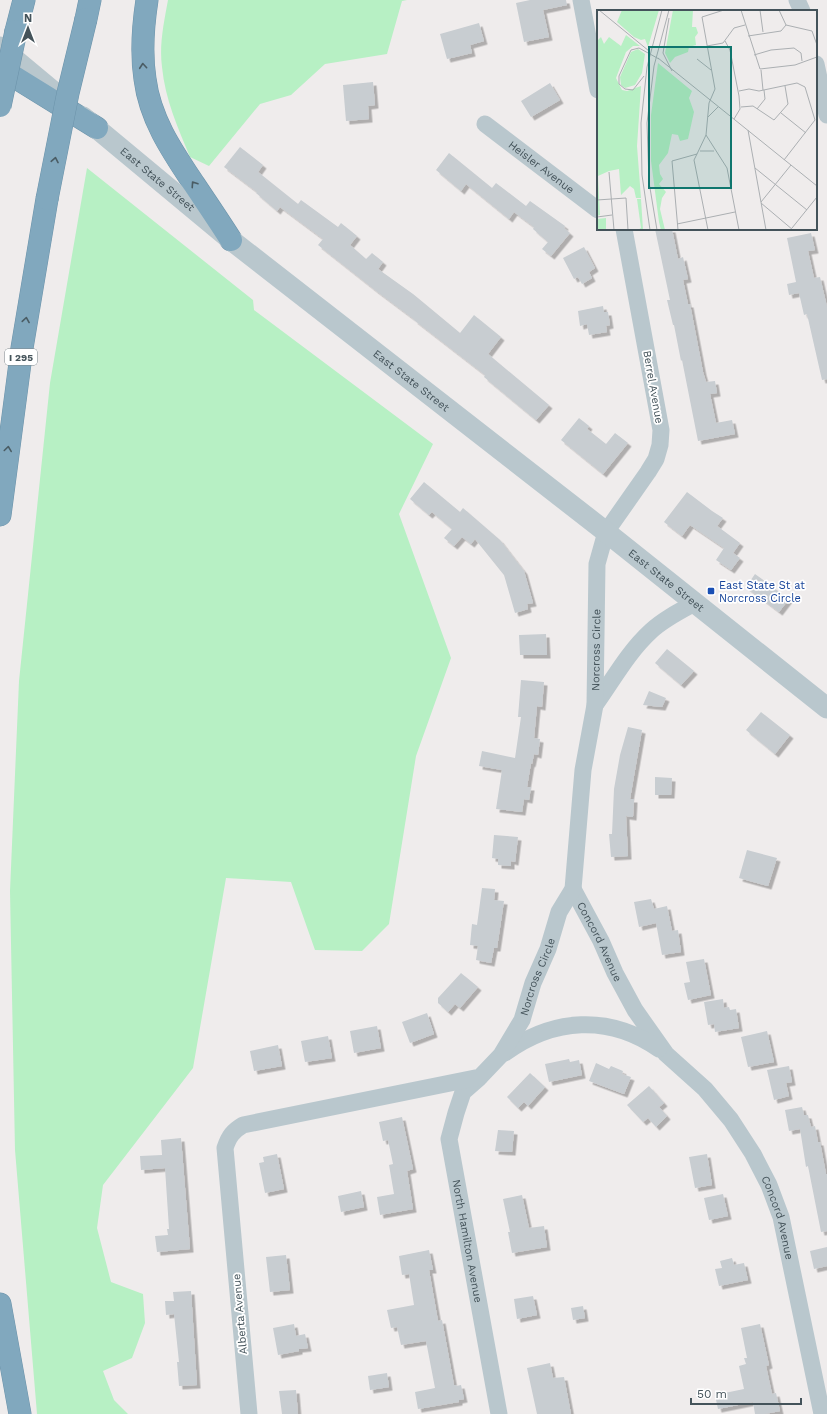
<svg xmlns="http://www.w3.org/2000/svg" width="827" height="1414" font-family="'Work Sans',sans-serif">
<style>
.green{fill:#b7f0c4}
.building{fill:#c8cdd1;filter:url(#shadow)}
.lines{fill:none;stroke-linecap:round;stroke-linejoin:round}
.motorway-casing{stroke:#6c93aa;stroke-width:23}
.minor{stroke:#b9c7cd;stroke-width:17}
.tertiary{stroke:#b9c7cd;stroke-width:21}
.motorway{stroke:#81a8be;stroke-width:22}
.motorway-bridge-casing{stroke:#6c93aa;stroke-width:23;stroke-linecap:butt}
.motorway-bridge{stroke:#81a8be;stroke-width:22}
.oneway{stroke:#4a5c64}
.transit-dot{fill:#1a4fb4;stroke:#fff;stroke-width:1.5}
.labels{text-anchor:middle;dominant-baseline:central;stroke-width:3.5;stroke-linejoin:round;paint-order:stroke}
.shield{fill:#fff;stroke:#7c878c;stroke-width:1}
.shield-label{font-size:10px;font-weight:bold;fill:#44535a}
.street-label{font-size:11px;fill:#44535a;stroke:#fff}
.transit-label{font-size:11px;fill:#164399;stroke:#fff;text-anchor:start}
.inset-road{fill:none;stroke:#abafb2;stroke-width:1}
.view{fill:#0f766e;fill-opacity:0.15;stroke:#0f766e;stroke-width:2}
.inset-edge{fill:none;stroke:#44535a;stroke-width:2}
</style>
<defs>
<filter id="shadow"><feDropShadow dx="3.5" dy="3.5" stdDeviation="0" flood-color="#0004"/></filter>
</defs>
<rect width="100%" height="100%" fill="#efecec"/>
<path class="green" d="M168,0h239l-5,1 -15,53 -62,10 -34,31 -31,9 -51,62 -19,-9c-12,-29 -25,-58 -28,-90 -3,-22 2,-45 6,-67z
M87,168l166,132 1,10 179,134 -34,70 52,144 -35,98 -27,168 -27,27 -47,-1 -24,-68 -65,-4 -33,190 -90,117 -6,43 14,54 32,12 2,29 -13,35 -29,13 11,29 14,14h-91l-22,-264 -5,-259 9,-210 31,-298z"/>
<path class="building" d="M530,0h36l1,5 -24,5 6,27 -25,5 -8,-39z
M479,23l5,18 -14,4 2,8 -25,6 -7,-25z
M373,82l2,23 -7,1 1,13 -23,2 -3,-36z
M550,83l10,17 -29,17 -10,-16z
M240,147l23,18 -5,7 40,32 3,-4 37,27 3,-4 16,13 -7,9 16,14 6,-6 11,9 -5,7 35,25 47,39 14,-18 27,22 -13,17 61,51 -13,15 -52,-43 1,-2 -71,-55h1l-40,-30 -57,-45 5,-6 -43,-32 -3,4 -21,-18 1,-1 -33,-25z
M449,153l43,35 4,-5 30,23 4,-5 35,25 -1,2 6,5 -19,23 -9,-7 6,-7 -15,-13 1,-2 -20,-15 -5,7 -43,-35 -5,7 -25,-21z
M655,229h17l6,30 5,-2 5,22 -5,1 5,24h2l13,68 3,10 9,-1 2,12 -7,1 6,29 16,-3 3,14 -37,7 -16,-81 -1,1 -7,-36h-1l-6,-25h3z
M811,233l4,17 -7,1 6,27 6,-1 7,30v72l-5,1 -15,-66 -3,1 -5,-22 -10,2 -2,-11 9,-2 -9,-44z
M584,247l11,21 -6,4 3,6 -10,6 -4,-7 -4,2 -11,-21z
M603,306l1,6h4l2,13 -4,1 1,6 -18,3 -2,-11 -7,2 -2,-15z
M579,418l10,8 -2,3 19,15 9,-11 13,10 -25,31 -42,-34z
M424,482l36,30 3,-4 37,32 24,31 9,32 -6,1 1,5 -13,4 -11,-38 -29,-36 -4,5 -9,-7 -8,9 -10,-8 8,-9 -20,-17 -3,3 -19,-16z
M687,492l25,19 11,7 -6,8 23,17 -7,10 7,5 -9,12 -15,-10 8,-12 -34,-23 -8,11 -18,-14z
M755,574l34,25 -10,13 -33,-25z
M546,634l1,21h-27l-1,-20z
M667,649l27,22 -13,14 -26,-22z
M521,680l23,2 -2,25 -5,-1 -3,32 6,1 -2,16 -4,-1 -2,10 -1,-1 -4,24h4l-2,13 -5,-1 -2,13 -26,-3 6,-39 -23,-4 3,-15 33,7 6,-41h-3z
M649,691l17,7 -4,9 -19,-2z
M761,712l29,23 -15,19 -29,-24z
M628,727l14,3 -12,69h4l-1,18 -7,-1 2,40 -17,1 -2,-23h3l2,-45 6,-34z
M655,777l17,1 -1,17h-16z
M494,835l24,2 -3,25 -4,-1v5l-13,-1v-6l-6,-1z
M747,850l30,8 -9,28 -29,-8z
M482,888l13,1 -1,11 10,1 -7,47h-3l-3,15 -15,-3 2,-14 -8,-1 2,-21 5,1z
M651,899l3,10 13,-3 5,25 6,-1 3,22 -19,3 -6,-32 -17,4 -5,-25z
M704,959l7,36 -23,5 -4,-17 6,-1 -4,-20z
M461,973l17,14 -18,21 -5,-4 -7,8 -10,-9v-5z
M723,999l1,9 5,-1 1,3 6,-1 3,19 -24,4 -1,-8 -6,1 -4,-23z
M427,1013l7,21 -24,9 -8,-21z
M377,1026l4,22 -27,5 -4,-22z
M767,1031l7,31 -26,5 -7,-30z
M328,1036l4,22 -27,4 -4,-21z
M278,1045l4,21 -28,5 -4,-20z
M569,1059l1,3 9,-2 3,15 -33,7 -4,-18z
M596,1063l13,6 2,-3 12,5 -1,3 9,3 -7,17 -35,-13z
M789,1066l3,16 -6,1 3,13 -15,4 -7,-30z
M530,1073l15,14 -17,19 -4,-4 -6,6 -11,-11z
M649,1086l15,17 -5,4 8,9 -11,11 -8,-9 -5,4 -16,-17z
M802,1107l2,8h4l3,12 4,-1 3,16h2l6,32h1v57l-6,1 -13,-66 -2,1 -6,-38 -11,2 -4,-21z
M402,1117l11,52 -6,2 6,38 -33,6 -3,-18 17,-3 -5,-29 4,-1 -5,-24 -5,1 -4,-19z
M498,1130l16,1 -2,21 -17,-1z
M181,1138l9,111 -33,3 -2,-16 13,-1 -1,-6h2l-4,-61 -24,2 -1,-14 22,-1 -1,-15z
M277,1154l7,35 -19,4 -6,-30 5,-1 -1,-5z
M707,1154l5,31 -17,3 -6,-31z
M361,1191l3,16 -23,5 -3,-16z
M723,1194l5,22 -19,4 -5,-22z
M522,1195l7,33 15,-2 3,21 -35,6 -4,-21h2l-7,-33z
M827,1247v19l-13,3 -4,-18z
M429,1250l4,20h-4l9,51 4,-1 12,65h2v1l5,-1 3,14 -5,1v2l-41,7 -3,-17 20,-4 -9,-47 -25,4 -4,-18 -6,1 -4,-18 27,-5 -5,-31 -7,1 -3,-19z
M286,1255l4,35 -20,2 -4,-35z
M732,1258l2,7 10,-2 4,17 -29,6 -4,-17 7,-1 -2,-7z
M191,1291l6,94 -18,1 -2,-24h2l-5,-48 -8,1 -1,-14h9l-1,-9z
M533,1296l4,19 -20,4 -3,-20z
M583,1306l2,12 -12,2 -2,-12z
M294,1324l2,12 9,-2 3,14 -9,1v2l-21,4 -5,-27z
M760,1324l9,41 -3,1 6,28 4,-1 4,18 -15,3h-10l-2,-12 -35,7 -3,-14 29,-6 -5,-23 7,-2 -2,-6h3l-6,-30z
M550,1363l3,15 11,-1 7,37h-34l-10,-46z
M387,1373l2,14 -19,3 -2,-14z
M296,1390l2,24h-16l-3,-23z"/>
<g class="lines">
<defs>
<path id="motorway" d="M147,0c-4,26 -6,53 -2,79 5,40 27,72 49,105 12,18 25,37 37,56
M86,19l4,-19
M16,31l8,-31
M0,68l97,60
M0,515l22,-167 25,-149
M0,1304l20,110"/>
</defs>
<use href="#motorway" class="motorway-casing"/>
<g class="minor">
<path d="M581,0l17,90"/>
<path d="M797,0l5,11"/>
<path d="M816,64l11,51"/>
<path id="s1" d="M485,124l113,86"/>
<path d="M595,705c18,-25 33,-53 56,-74 13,-12 29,-20 44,-28"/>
<path id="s2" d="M573,889l28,52 14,32 20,37 31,44 39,35 26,31 22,34 16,31 12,32 41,197"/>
<path d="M505,1053c48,-35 104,-39 154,-4"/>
<path id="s3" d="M479,1078l-16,14 -7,21 -7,26 50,275"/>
<path id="s4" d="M249,1414l-24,-266c4,-12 8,-17 18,-23l237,-48 21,-22 21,-35 11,-37 15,-34 11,-37 14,-23 10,-119 12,-65 2,-141 9,-32 42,-60 8,-13 4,-14 1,-15 -37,-201"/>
</g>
<g class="tertiary">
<path d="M0,47l60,50"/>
<path id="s5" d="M83,117l148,123 375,292 221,176"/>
</g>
<use href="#motorway" class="motorway"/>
<defs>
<path id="motorway-bridge" d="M0,106l16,-75
M47,199l21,-106 18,-74"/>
</defs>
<use href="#motorway-bridge" class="motorway-bridge-casing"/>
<use href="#motorway-bridge" class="motorway-bridge"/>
</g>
<defs><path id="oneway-chevron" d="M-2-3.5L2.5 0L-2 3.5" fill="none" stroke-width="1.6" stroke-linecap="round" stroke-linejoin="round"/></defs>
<g class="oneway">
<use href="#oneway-chevron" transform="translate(143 66) rotate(-95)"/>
<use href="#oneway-chevron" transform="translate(55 160) rotate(-79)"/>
<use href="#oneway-chevron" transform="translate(194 184) rotate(-124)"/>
<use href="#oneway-chevron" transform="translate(26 320) rotate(-81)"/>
<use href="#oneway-chevron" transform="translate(8 449) rotate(-82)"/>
</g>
<rect class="transit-dot" x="707" y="587" width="8" height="8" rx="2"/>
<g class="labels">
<rect class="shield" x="5" y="349" width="32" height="16" rx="3"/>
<g class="shield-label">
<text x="21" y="357">I 295</text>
</g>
<g class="street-label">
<text stroke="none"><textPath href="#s1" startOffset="71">Heisler Avenue</textPath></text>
<text stroke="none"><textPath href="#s5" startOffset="97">East State Street</textPath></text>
<text stroke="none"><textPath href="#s5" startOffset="421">East State Street</textPath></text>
<text transform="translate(653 387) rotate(80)">Berrel Avenue</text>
<text stroke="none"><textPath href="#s5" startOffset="745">East State Street</textPath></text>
<text stroke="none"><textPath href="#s4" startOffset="992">Norcross Circle</textPath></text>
<text stroke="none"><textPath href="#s2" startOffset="59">Concord Avenue</textPath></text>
<text stroke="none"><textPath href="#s4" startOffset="656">Norcross Circle</textPath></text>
<text stroke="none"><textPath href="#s2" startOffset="392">Concord Avenue</textPath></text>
<text stroke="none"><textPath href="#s3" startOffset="174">North Hamilton Avenue</textPath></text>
<text transform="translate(240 1314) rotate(-95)">Alberta Avenue</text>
</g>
<g class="transit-label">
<text x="719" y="585">East State St at<tspan x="719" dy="13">Norcross Circle</tspan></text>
</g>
</g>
<g transform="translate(597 10)">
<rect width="220" height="220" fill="#efecec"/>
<path d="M25,0h37l-11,37 -3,-8 -4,1 -7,-3 -17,-15zM76,0h20l-1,17h4l2,6 -3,4 1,8 -7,2 -1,5 -13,5 -5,6 -5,-10zM29,25l14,11h-7l-7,6 -10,26 6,12 5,1 14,-5 -4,60 4,52h-5l-2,-9 -4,-3 -9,9 -2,-26 -10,2 -11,5 2,39 -3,1v-175l4,-4 3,7 5,-7 12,9zM41,39l7,5 -3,19 -7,12 -10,3 -4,-3 -1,-8 11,-25zM61,53l34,28 -3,7 5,14 -6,27 -8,2 -2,-6 -6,-1 -4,19 -9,12 1,9 3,5 -4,5 7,8 -4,6 -2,11 5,21h-4l-2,-8 -8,-61v-46zM40,189h4l2,31h-5l3,-2zM9,208v12h-9v-11z" fill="#b7f0c4"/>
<path class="inset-road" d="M2,0l50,41M144,0l19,59 35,-4 22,-8M163,0l3,22M182,0l7,15 26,6 5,14M72,8l-6,35 9,18M151,26l33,-5 5,-6M128,31l5,9 9,46 1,13 -6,10M110,36l16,-3 11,-15 11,-3M157,45l17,-5 23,-2 7,5 1,8M61,48l159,128M100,49l14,11M164,60l2,20M47,66l-11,14 -8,-1 -6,-5v-8l12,-26 8,-2 20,11M142,81l10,-2 10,2 38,-8 8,4 10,33 -31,40M144,97l12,-1 21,14 14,-16 -3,-18M160,99l8,-10 -1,-9M184,103l25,20M111,107l10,-10M151,120l18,100M109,125l21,33 12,62M103,141h14M100,144l-3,6 14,70M158,158l52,42M12,162l5,58M0,190l29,-2 2,32M164,192l30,-37M164,193l32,27M0,207l15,-2M80,214l58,-12M195,218l25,-31M53,220l-8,-55 -1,-52 6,-56 15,-57M60,220l-8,-48 -2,-59 7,-57 15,-56M81,220l-6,-69 25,-7 9,-19 3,-32 6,-14 -13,-72 22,-7"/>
<path class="view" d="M52,37h82v141h-82z"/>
<rect width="220" height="220" class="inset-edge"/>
</g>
<g transform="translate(28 28)" stroke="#ffffff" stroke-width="3" paint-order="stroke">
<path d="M0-3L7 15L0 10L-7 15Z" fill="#44535a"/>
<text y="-6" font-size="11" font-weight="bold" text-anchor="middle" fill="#44535a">N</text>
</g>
<path d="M691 1398v6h110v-6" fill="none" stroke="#44535a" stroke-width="2"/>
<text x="697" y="1398" font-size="12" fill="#44535a" stroke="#ffffff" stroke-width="3" paint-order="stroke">50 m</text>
</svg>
